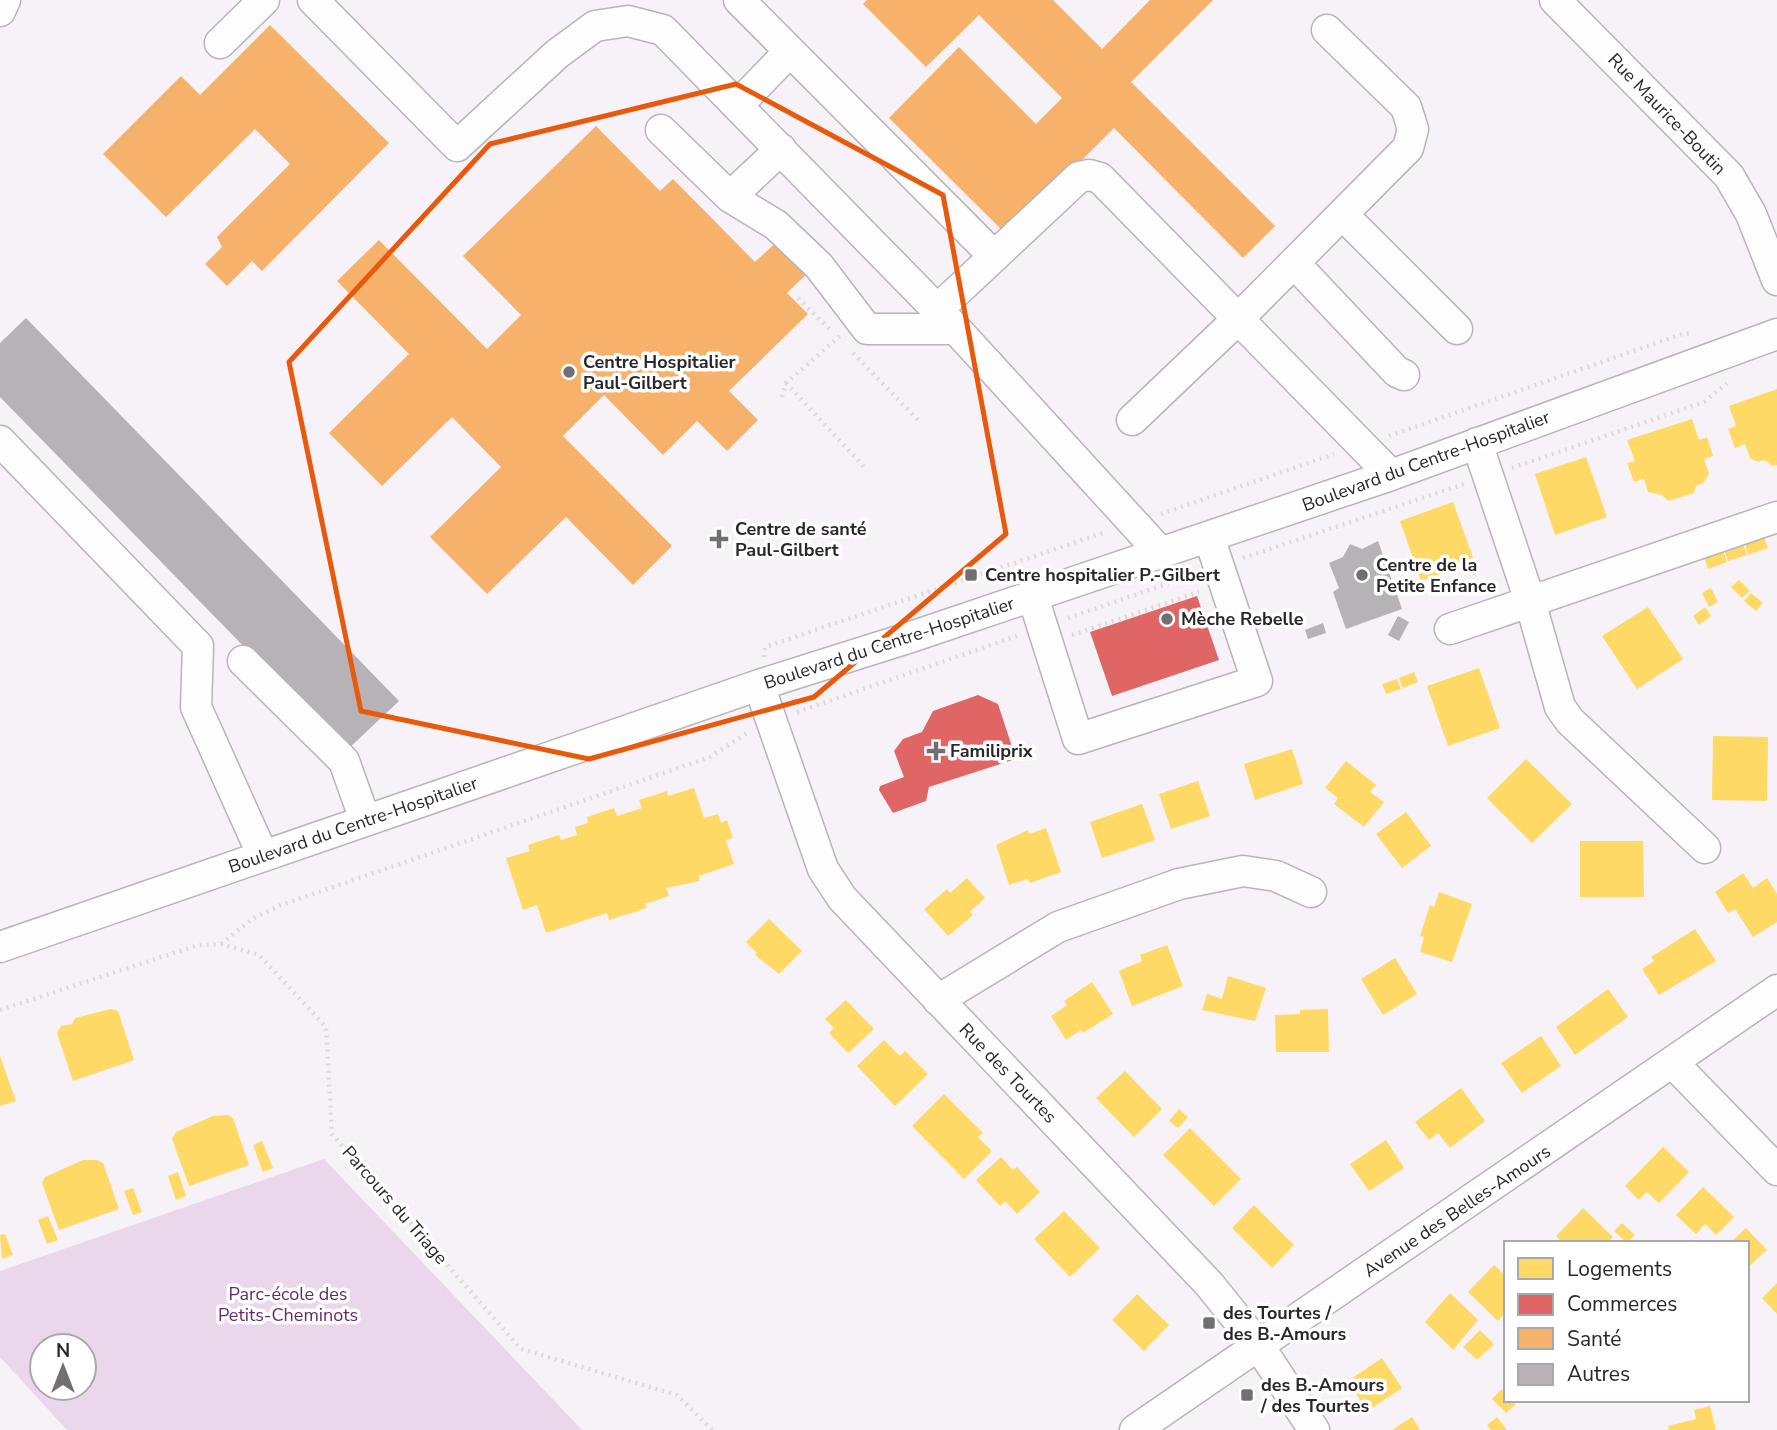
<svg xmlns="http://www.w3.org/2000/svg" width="1777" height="1430" font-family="'Nunito Sans',sans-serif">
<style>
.green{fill:#ebd7eb;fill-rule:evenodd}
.homes{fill:#ffd966}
.shops{fill:#e06666}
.health{fill:#f6b26b}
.building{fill:#b6b2b6}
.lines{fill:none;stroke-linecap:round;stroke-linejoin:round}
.minor-casing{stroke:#b8b4b8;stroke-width:33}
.path{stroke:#dbd9db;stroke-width:4.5;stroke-dasharray:2 5;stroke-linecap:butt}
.minor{stroke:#fefdfe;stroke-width:30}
.marked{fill:none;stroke:#e8590c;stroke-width:5;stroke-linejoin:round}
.poi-dot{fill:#726e72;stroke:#fff;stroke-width:2.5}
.labels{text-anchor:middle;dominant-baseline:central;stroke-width:7;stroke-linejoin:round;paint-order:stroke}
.street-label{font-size:18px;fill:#2a272a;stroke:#fff}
.poi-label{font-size:18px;font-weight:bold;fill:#2a272a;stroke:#fff;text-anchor:start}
.park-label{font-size:18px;fill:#642a68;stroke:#fff}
</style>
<rect width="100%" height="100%" fill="#f7f2f7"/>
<path class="green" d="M324,1159l258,271h-515l-67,-73v-86zM42,1346h42v42h-42z"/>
<path class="homes" d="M1777,389v76l-5,1 -7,-6 -7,2 -8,-4 -5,-14 -10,4 -7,-19 8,-3 -7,-20z
M1692,419l7,21 8,-3 6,19 -9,3 5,15 -6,9 -7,3 -2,7 -26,8 -6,-6 -14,-3 -4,-13 -10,3 -7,-19 8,-2 -8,-21z
M1586,457l21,60 -52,18 -20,-61z
M1453,502l22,61 -54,18 -21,-60z
M1764,537l4,11 -20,7 -3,-11z
M1743,544l4,11 -19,6 -4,-11z
M1723,551l4,11 -19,7 -4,-12z
M1739,580l11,11 -8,7 -11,-11z
M1711,588l7,14 -9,5 -7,-14z
M1751,593l12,10 -7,8 -12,-10z
M1648,607l35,52 -46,30 -35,-53z
M1705,607l6,9 -12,9 -6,-9z
M1479,668l21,60 -52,18 -21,-60z
M1414,672l4,10 -15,6 -4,-10z
M1397,679l4,10 -15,5 -4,-10z
M1713,736l55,1 -1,64 -55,-1z
M1292,749l11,35 -48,16 -11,-36z
M1526,759l46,45 -40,39 -45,-45z
M1346,761l30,24 -6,7 14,10 -20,25 -30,-23 4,-6 -13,-10z
M1198,781l12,35 -39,13 -12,-35z
M694,788l10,30 14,-4 3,9 6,-3 6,18 -7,2 8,24 -35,12 1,5 -34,7 3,8 -24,8 2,4 -38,12 -2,-7 -61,20 -9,-28 -14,5 -17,-52 24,-7 -2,-6 31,-10 2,5 16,-5 -2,-8 13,-4 -1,-6 27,-9 3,8 25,-8 -3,-8 28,-9 1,5z
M1142,804l13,36 -53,18 -12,-36z
M1406,812l25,34 -29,22 -26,-34z
M1046,828l15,44 -31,11 -2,-4 -19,6 -13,-40 32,-15 1,4z
M1580,841h63l1,56h-64z
M1743,873l10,15 14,-10 10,16v28l-24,15 -18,-28 -7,4 -13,-21z
M967,878l18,20 -15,14 3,3 -25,21 -24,-27 23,-20 3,4z
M1439,892l33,12 -20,58 -32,-10 4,-15 -4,-1 10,-31 4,2z
M769,919l33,32 -23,23 -24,-19 2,-2 -11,-11z
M1695,929l21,32 -57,34 -17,-26 12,-8 -3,-4z
M1167,945l16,41 -51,20 -13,-35 23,-10 -2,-6z
M1395,958l22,36 -34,21 -22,-36z
M1228,976l38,12 -11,33 -53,-11 5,-16 15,5z
M1092,982l21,32 -30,19 -2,-3 -15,10 -15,-24 16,-11 -3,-4z
M1608,989l20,28 -53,38 -19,-28z
M846,1000l28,29 -26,24 -19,-20 5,-5 -9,-9z
M111,1009l7,2 16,49 -61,21 -16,-48 4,-7 11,-2 3,-6z
M1328,1009l1,43h-53l-1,-37 25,-1v-4z
M1541,1036l20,30 -39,27 -21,-30z
M884,1040l16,16 5,-5 23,23 -33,32 -38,-40z
M0,1056l16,45 -16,5z
M1125,1071l37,38 -28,28 -38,-39z
M1461,1088l24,33 -35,27 -12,-15 -9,7 -14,-18z
M944,1094l39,39 -5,4 14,14 -28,28 -52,-53z
M1179,1109l9,8 -10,11 -9,-7z
M228,1115l5,3 16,47 -60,21 -17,-47 4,-7 37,-16z
M1190,1128l51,51 -27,27 -51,-51z
M1386,1140l18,28 -35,23 -19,-27z
M262,1141l11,27 -10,4 -10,-27z
M1663,1147l26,25 -30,31 -12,-11 -8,8 -14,-14z
M1001,1157l12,13 4,-3 23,25 -23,22 -12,-13 -5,5 -24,-26z
M83,1160h14l6,3 16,46 -60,21 -17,-47 3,-6z
M178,1172l8,24 -10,4 -8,-24z
M1703,1187l31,30 -18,18 -11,-11 -9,10 -20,-19z
M133,1188l9,24 -9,3 -9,-24z
M1254,1205l40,40 -22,23 -40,-40z
M1583,1208l30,29 -6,6h-44l-7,-7z
M1064,1211l36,37 -30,29 -36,-38z
M48,1216l10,24 -11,4 -9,-24z
M1622,1223l13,12 -8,8 -13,-12z
M1746,1228l21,22 -20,18v-25h-17z
M5,1234l8,21 -11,4 -2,-24z
M1494,1265l12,11v36l-8,9 -30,-29z
M1777,1283v31l-15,-16z
M1450,1293l28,27 -25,30 -28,-28z
M1137,1294l32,31 -25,26 -32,-31z
M1480,1330l14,14 -17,16 -14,-13z
M1382,1358l20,30 -35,23 -19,-30z
M1502,1389l4,11 10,4 -10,9 -14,-14z
M1710,1406l6,24h-47l-1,-4 28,-7 -2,-9z
M1412,1417l8,13h-28z
M1497,1417l10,13h-16l-4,-5z"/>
<path class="shops" d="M1197,596l22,64 -107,36 -22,-64z
M978,695l20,9 18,55 -87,28 -3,14 -33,12 -14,-23 1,-4 24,-9 -10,-26 9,-12 19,-7 11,-21z"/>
<path class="health" d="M867,0h186l49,49 48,-49h63l-82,82 144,144 -32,32 -129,-130 -107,107 -118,-117 70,-71 77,77 26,-26 -83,-83 -53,52 -63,-63z
M270,25l119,118 -127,128 -10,-10 -25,25 -22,-22 17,-17 -5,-10 73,-73 -35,-35 -89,88 -63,-63 78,-78 19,19z
M596,126l64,65 13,-12 82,83 27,-25 31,31 -26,25 21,21 -79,77 29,29 -31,31 -30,-30 -34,34 -59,-60 -41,41 109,110 -39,39 -67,-68 -79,77 -57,-57 71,-70 -49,-50 -70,69 -53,-53 80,-79 -72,-73 42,-41 108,109 34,-34 -58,-59z"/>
<path class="building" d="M26,318l373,383 -53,50 -346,-354v-54z
M1378,541l24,68 -56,20 -13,-37 6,-4 -10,-25 14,-6 7,-13 12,5z
M1398,616l11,6 -10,19 -11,-6z
M1323,623l3,10 -18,6 -3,-9z"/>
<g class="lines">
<defs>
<path id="minor" d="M313,0l144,146 100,-92 38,-28 33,-5 35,9 293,299 205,224
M739,0l255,256
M1555,0l174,176 22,38 26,66
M0,11l5,-11
M220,43l44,-43
M738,105l51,-53
M661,130l69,67 46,28 43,41 48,63h89
M730,197l51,-48
M1343,215l114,114
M1294,263l103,109 7,3
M937,310l142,-133 10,-2 11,3 291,297
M1132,420l107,-102 169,-170 5,-19 -7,-22 -79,-77
M0,441l198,205 -2,61 67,149
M1477,443l53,158 30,106 10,14 135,127
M1033,597l45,142 179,-58 -48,-144
M1450,629l327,-112
M243,661l101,100 21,59
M759,685l64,184 19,29 367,386 50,62 55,84
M0,947l759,-262 152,-48 480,-162 386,-141
M938,1000l120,-73 121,-43 64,-13 33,5 35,16
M1673,1063l104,107
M1135,1430l642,-440"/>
</defs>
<use href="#minor" class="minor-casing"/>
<path class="path" d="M798,298l34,34
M853,353l67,69
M786,383l80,86
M782,397l4,-14 54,-47
M1389,436l293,-102 10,-1
M1512,468l192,-66 23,-19
M1161,514l173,-60
M1243,558l221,-74
M1068,618l127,-44
M1072,635l127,-43
M764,657l1,-10 341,-115
M797,712l220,-76
M221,944l31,-25 29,-14 429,-148 37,-24
M0,1010l198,-65 23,-1 38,11 67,72 6,107 189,215 156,46 35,35"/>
<use href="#minor" class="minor"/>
</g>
<path class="marked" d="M736,84l207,111 63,339 -192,163 -225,62 -228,-48 -72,-349 201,-218z"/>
<g class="poi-dot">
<circle cx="569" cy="372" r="7"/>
<path d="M715.5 528.5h7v7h7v7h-7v7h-7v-7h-7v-7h7z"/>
<rect x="964" y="568" width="14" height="14" rx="3.5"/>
<circle cx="1362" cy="575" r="7"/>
<circle cx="1167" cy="619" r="7"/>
<path d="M932.5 740.5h7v7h7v7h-7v7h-7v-7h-7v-7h7z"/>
<rect x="1202" y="1316" width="14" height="14" rx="3.5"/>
<rect x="1240" y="1388" width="14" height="14" rx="3.5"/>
</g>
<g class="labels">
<g class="street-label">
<text transform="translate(1667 114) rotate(46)">Rue Maurice-Boutin</text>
<text transform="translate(1426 461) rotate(-20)">Boulevard du Centre-Hospitalier</text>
<text transform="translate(889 643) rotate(-18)">Boulevard du Centre-Hospitalier</text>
<text transform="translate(353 825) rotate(-19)">Boulevard du Centre-Hospitalier</text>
<text transform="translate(1008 1073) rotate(46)">Rue des Tourtes</text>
<text transform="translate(395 1205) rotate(49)">Parcours du Triage</text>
<text transform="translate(1457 1211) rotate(-34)">Avenue des Belles-Amours</text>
</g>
<g class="poi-label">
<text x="583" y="362">Centre Hospitalier<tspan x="583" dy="21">Paul-Gilbert</tspan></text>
<text x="735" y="529">Centre de santé<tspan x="735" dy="21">Paul-Gilbert</tspan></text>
<text x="1376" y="565">Centre de la<tspan x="1376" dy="21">Petite Enfance</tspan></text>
<text x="985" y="575">Centre hospitalier P.-Gilbert</text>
<text x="1181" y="619">Mèche Rebelle</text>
<text x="950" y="751">Familiprix</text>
<text x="1223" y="1313">des Tourtes /<tspan x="1223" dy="21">des B.-Amours</tspan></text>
<text x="1261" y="1385">des B.-Amours<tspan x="1261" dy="21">/ des Tourtes</tspan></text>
</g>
<g class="park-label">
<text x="288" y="1294">Parc-école des<tspan x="288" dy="21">Petits-Cheminots</tspan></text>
</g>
</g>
<rect x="1504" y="1241" width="245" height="161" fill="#ffffff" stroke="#aaa9aa" stroke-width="2"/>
<rect x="1518" y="1258" width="35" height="21" fill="#ffd966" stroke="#aaa9aa" stroke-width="2"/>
<text x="1567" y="1276" font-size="21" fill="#2a272a">Logements</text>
<rect x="1518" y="1294" width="35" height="21" fill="#e06666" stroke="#aaa9aa" stroke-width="2"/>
<text x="1567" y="1311" font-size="21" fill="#2a272a">Commerces</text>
<rect x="1518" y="1328" width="35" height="21" fill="#f6b26b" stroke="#aaa9aa" stroke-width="2"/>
<text x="1567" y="1346" font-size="21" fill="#2a272a">Santé</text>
<rect x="1518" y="1364" width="35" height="21" fill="#b6b2b6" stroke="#aaa9aa" stroke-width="2"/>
<text x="1567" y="1381" font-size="21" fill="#2a272a">Autres</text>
<g transform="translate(63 1367)"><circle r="33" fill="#ffffff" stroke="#aaa9aa" stroke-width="2"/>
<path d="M0-5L12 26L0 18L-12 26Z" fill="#726e72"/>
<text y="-10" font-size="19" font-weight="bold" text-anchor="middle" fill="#2a272a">N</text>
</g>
</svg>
